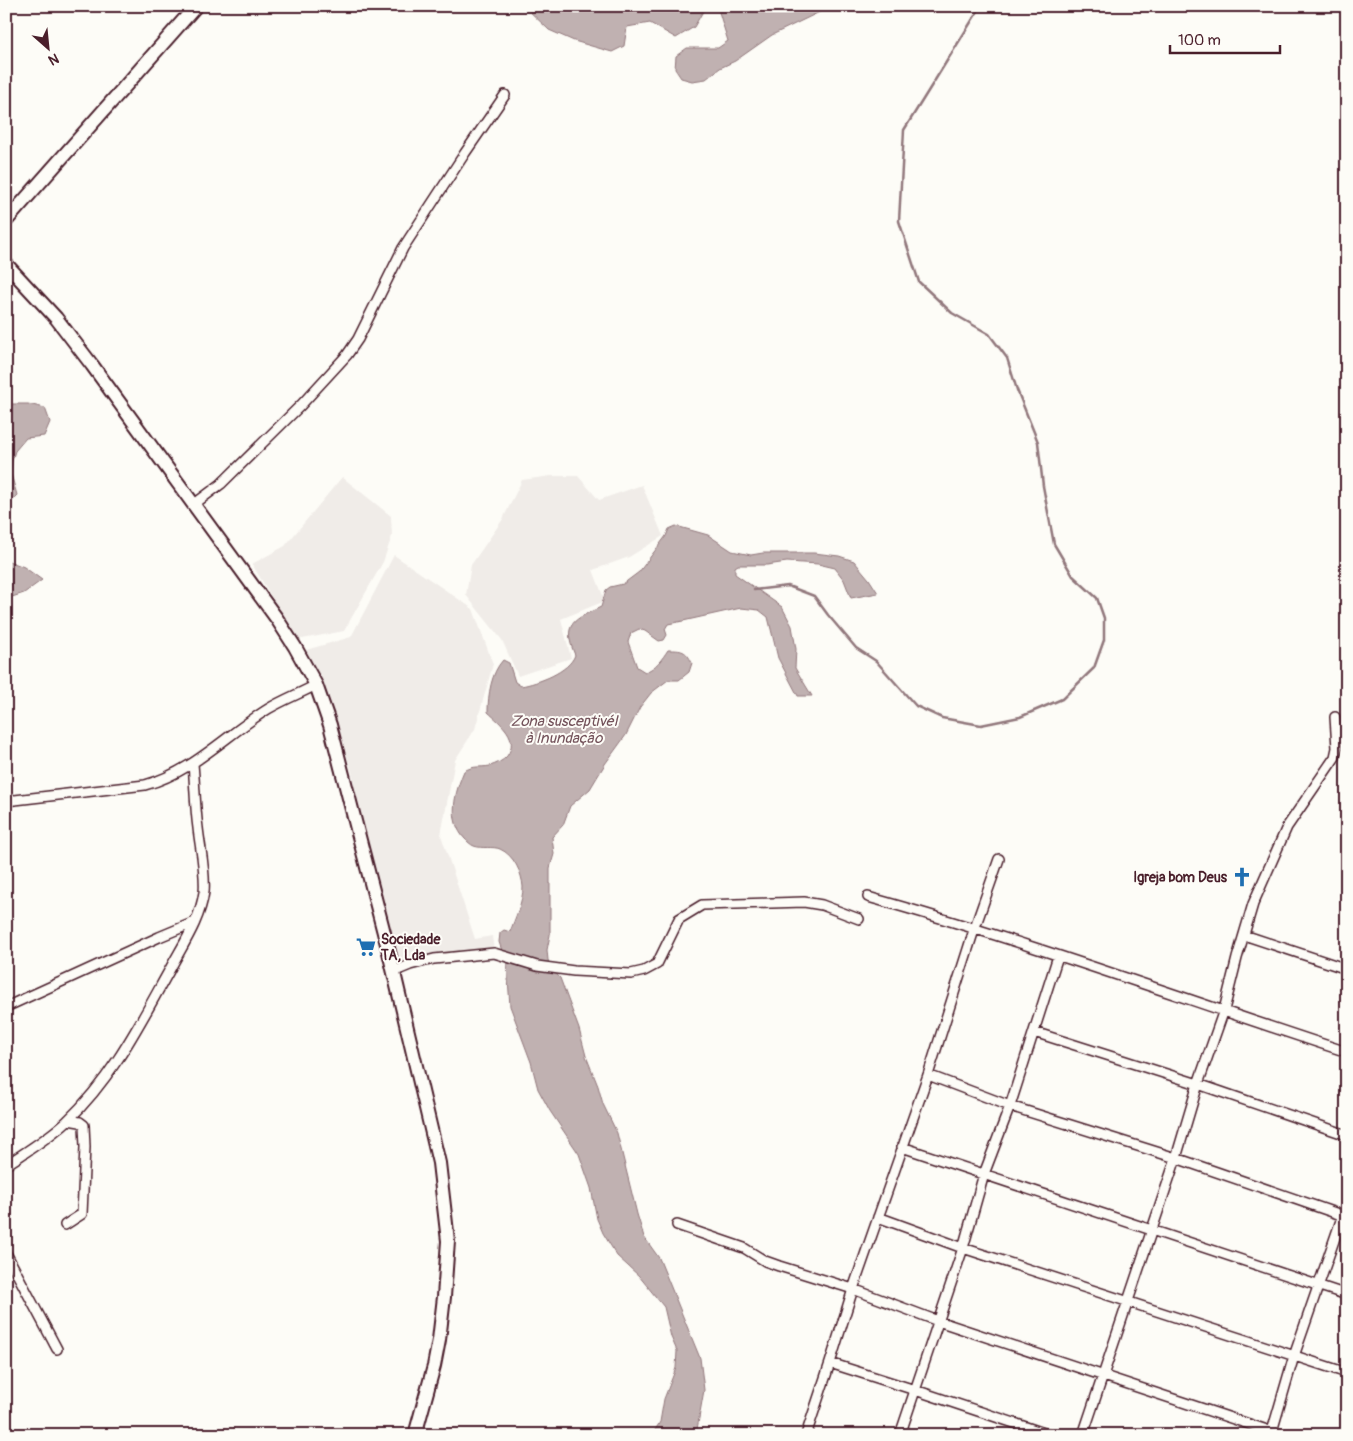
<svg xmlns="http://www.w3.org/2000/svg" width="1353" height="1441" font-family="Pangolin,sans-serif">
<style>
.built{fill:#f0ece8}
.water{fill:#c0b1b1;stroke:#91777b}
.lines{fill:none;stroke-linecap:round;stroke-linejoin:round}
.stream{stroke:#91777b;stroke-width:2.5}
.minor-casing{stroke:#4a1f2b;stroke-width:12}
.secondary-casing{stroke:#4a1f2b;stroke-width:16}
.minor{stroke:#fdfcf7;stroke-width:9}
.secondary{stroke:#fdfcf7;stroke-width:12}
.labels{text-anchor:middle;dominant-baseline:central;stroke-width:4;stroke-linejoin:round;paint-order:stroke}
.poi-label{font-size:14px;font-weight:bold;fill:#4a1f2b;stroke:#fdfcf7;text-anchor:end}
.water-label{font-size:15px;font-style:italic;fill:#73525a;stroke:#fdfcf7}
</style>
<rect width="100%" height="100%" fill="#fdfcf7"/>
<filter id="ink" filterUnits="userSpaceOnUse"><feTurbulence type="fractalNoise" baseFrequency=".02" numOctaves="2"/><feDisplacementMap in="SourceGraphic" scale="10" xChannelSelector="R" yChannelSelector="G"/><feConvolveMatrix kernelMatrix="1 2 1 2 8 2 1 2 1" color-interpolation-filters="sRGB"/></filter>
<g filter="url(#ink)">
<path class="built" d="M551,476h27l21,24 43,-15 21,51 -34,21 -36,13 12,31 -44,18 10,39 -53,18 -16,-36 -36,-45 5,-30 32,-46 19,-39z
M342,477l49,39 1,20 -9,26 -39,69 -47,9 -45,-76 33,-18z
M394,555l79,54 20,55 -18,65 -20,31 -14,75 34,104 17,-3 2,14 -94,16 -39,-133 -9,-60 -16,-54 -30,-69 45,-13z"/>
<path class="water" d="M524,6h182l-12,21 -18,11 -26,-15 -23,4 -3,19 -12,6 -38,-11 -25,-11z
M721,6h107v2l-56,27 -37,26 -15,7 -14,11 -14,2 -11,-3 -6,-9 1,-13 11,-8h31l10,-7 -9,-29z
M6,404h22l17,4 5,14 -6,14 -18,2 -11,13 -3,10 -1,13 6,21 -7,7 -4,-1z
M676,526l32,9 24,16 19,4 12,-2h51l25,3 15,5 15,18 9,14 -27,5 -7,-18 -9,-12 -17,-4 -31,-2 -20,3h-29l-3,2v7l47,33 10,19 4,23 -1,19 17,28h-14l-20,-38 -10,-41 -9,-7 -18,-2 -58,13 -15,3 -3,5 2,6 -3,5 -5,1 -14,-10 -6,-2 -8,4 -3,9 9,25 8,5c11,-4 17,-13 23,-22 14,0 18,0 24,13l-3,9 -10,8h-11l-17,13 -11,14 -14,28 -21,29 -15,25 -20,17 -7,19 -11,12 2,17 -4,14v67l-3,15 1,10 3,8 9,10 19,51 7,27 12,30 5,18 14,29 20,81 7,23 15,21 41,100 4,32 -8,45h-44l8,-13 4,-23 12,-31 1,-17 -6,-14 -7,-30 -25,-31 -22,-20 -14,-23 -6,-14 -6,-31 -12,-34 -29,-43 -12,-22 -7,-27 -21,-56 -3,-41 -8,-23 1,-9 4,-3 6,2c5,-14 13,-30 13,-45 -1,-14 -9,-32 -23,-38 -7,-3 -18,0 -26,-3 -3,-1 -7,-5 -9,-7 -18,-19 -10,-47 -1,-68 11,-6 15,-3 26,-5 6,-2 13,-5 17,-10 13,-18 -6,-32 -19,-44 0,-17 3,-39 15,-52l6,3 6,19 6,4c17,-3 48,-14 54,-31 -14,-32 0,-36 26,-48l5,-17 4,-3 13,-3 16,-12 27,-36 3,-7z
M6,560l18,7 18,13 -18,13 -18,6z"/>
<g class="lines">
<path class="stream" d="M754,590l34,-4 26,10 14,19 28,33 20,13 40,45 26,12 39,7 39,-8 42,-18 32,-31 10,-28v-22l-7,-20 -24,-22 -19,-32 -11,-58 -5,-44 -21,-52 -10,-32 -18,-24 -37,-21 -33,-31 -20,-61 5,-91 77,-124"/>
<defs>
<path id="minor" d="M193,505l28,-21 80,-79 46,-50 11,-16 45,-91 62,-95 40,-58
M6,801l139,-16c48,-13 81,-50 123,-76 15,-9 33,-16 48,-24
M868,897c161,45 319,103 479,155
M1244,935l103,34
M393,972l17,-7 24,-6 60,-6 43,13 37,5 57,3 13,-3 13,-7 22,-45 23,-14 102,-3 18,3 37,14
M6,1007l153,-70 36,-15
M1034,1032l164,52 149,51
M928,1075l82,31 166,52 171,59
M902,1147l445,148
M6,1165c21,-14 43,-27 61,-44 45,-42 73,-98 102,-150 13,-25 31,-50 35,-79 2,-19 -4,-45 -6,-64 -3,-21 -3,-43 -5,-64
M878,1217l85,31 384,125
M65,1225l17,-11 3,-67 -1,-22 -4,-3 -12,-2
M677,1225l67,23 21,13 14,5 74,23 85,32 344,114
M6,1253l51,96
M830,1363l85,27 135,45
M806,1435l24,-72 23,-74 75,-214 46,-145 25,-71
M900,1435l63,-187 21,-74 26,-68 48,-150
M1083,1435l93,-277 22,-74 26,-74 13,-52 16,-54 34,-77 48,-70 2,-9 -2,-31
M1271,1435l23,-79 53,-153"/>
<path id="secondary" d="M6,221l190,-215
M6,264l50,54 36,47 185,254 18,28 21,38 14,40 59,227 50,211 9,78 -4,56 -5,43 -5,26 -19,69"/>
</defs>
<use href="#minor" class="minor-casing"/>
<use href="#secondary" class="secondary-casing"/>
<use href="#minor" class="minor"/>
<use href="#secondary" class="secondary"/>
</g>
</g>
<defs>
<symbol id="church-bare" viewBox="-9 -9 18 18"><path d="M-1.2-6h2.4v3.5h3.3v2.4h-3.3V6h-2.4V-.1h-3.3v-2.4h3.3Z" fill="#1f6fb2" stroke="#fdfcf7" stroke-width="2.5" paint-order="stroke"/></symbol>
<symbol id="supermarket-bare" viewBox="-9 -9 18 18"><path d="M-6-5.5h2.5l.6 2H6L4.5 2H-2.5L-4.4-4H-6ZM-1.5 3.2a1.3 1.3 0 1 0 .1 0ZM3 3.2a1.3 1.3 0 1 0 .1 0Z" fill="#1f6fb2" stroke="#fdfcf7" stroke-width="2.5" paint-order="stroke"/></symbol>
</defs>
<g fill-rule="evenodd">
<use href="#church-bare" x="1228" y="863" width="28" height="28"/>
<use href="#supermarket-bare" x="352" y="933" width="28" height="28"/>
</g>
<g class="labels">
<g class="poi-label">
<text x="1227" y="877">Igreja bom Deus</text>
<text x="381" y="939" text-anchor="start">Sociedade<tspan x="381" dy="16">TA, Lda</tspan></text>
</g>
<g class="water-label">
<text x="564" y="721">Zona susceptivél<tspan x="564" dy="17">à Inundação</tspan></text>
</g>
</g>
<rect width="1353" height="1441" fill="none" stroke="#fdfcf7" stroke-width="25"/>
<rect x="12" y="12" width="1328" height="1416" fill="none" stroke="#4a1f2b" stroke-width="2" filter="url(#ink)"/>
<g transform="translate(48 48) rotate(153)" stroke="#fdfcf7" stroke-width="4" paint-order="stroke">
<path d="M0-4L9 19L0 12L-9 19Z" fill="#4a1f2b"/>
<text y="-8" font-size="14" font-weight="bold" text-anchor="middle" fill="#4a1f2b">N</text>
</g>
<path d="M1170 45v8h110v-8" fill="none" stroke="#4a1f2b" stroke-width="2.5"/>
<text x="1178" y="45" font-size="15" fill="#4a1f2b" stroke="#fdfcf7" stroke-width="4" paint-order="stroke">100 m</text>
</svg>
